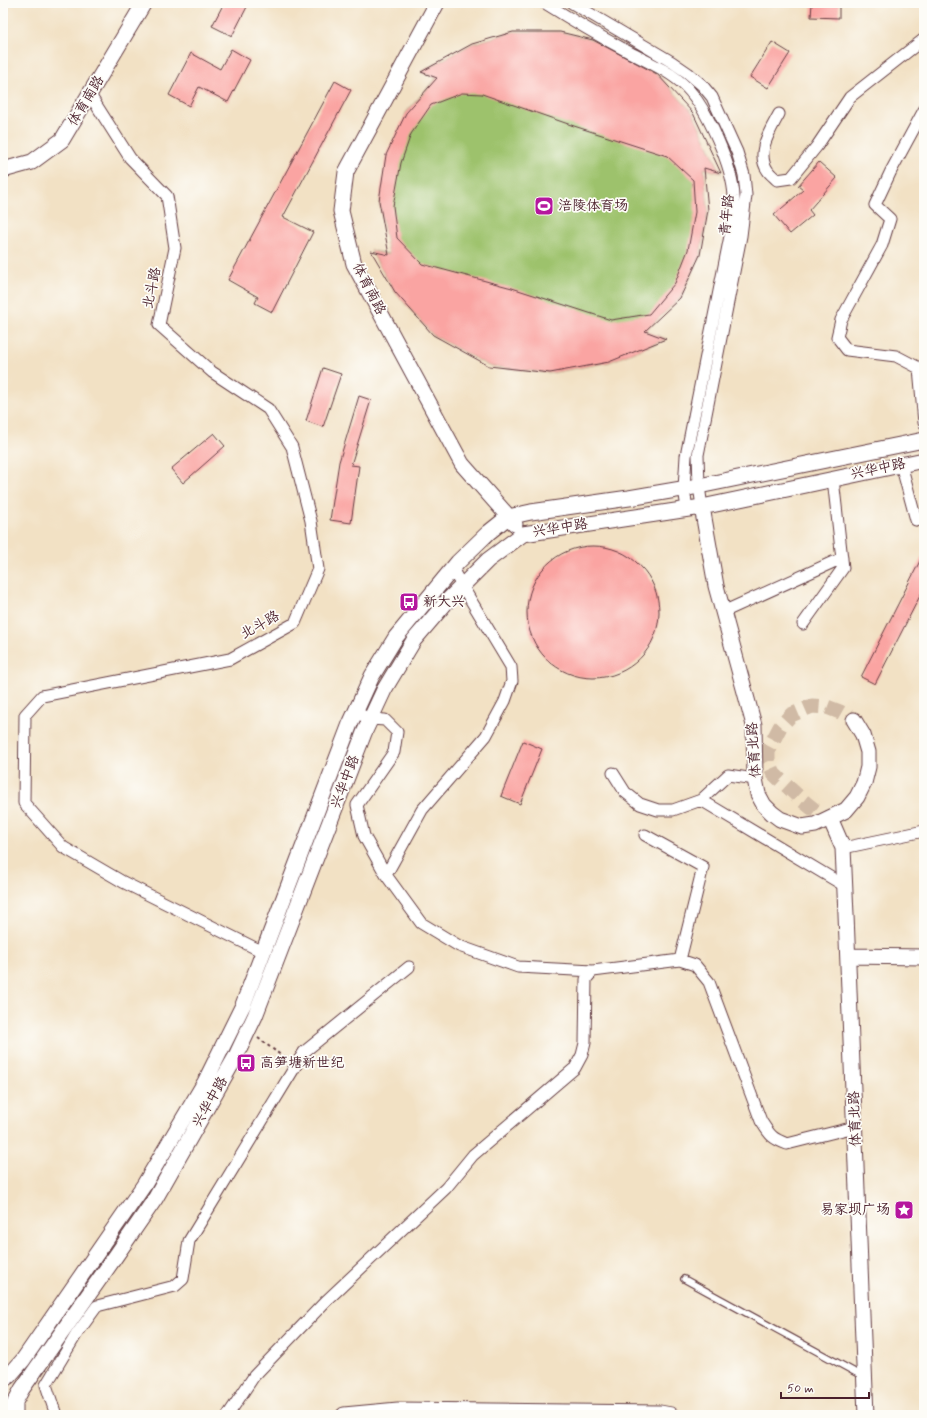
<svg xmlns="http://www.w3.org/2000/svg" width="927" height="1418" font-family="Mynerve,'LXGW WenKai TC',sans-serif">
<style>
.green{fill:#9dc26c;stroke:#74704c}
.building{fill:#faa4a2;fill-rule:evenodd}
.lines{fill:none;stroke-linecap:round;stroke-linejoin:round}
.secondary-tunnel{stroke:#d0baa5;stroke-width:15;stroke-dasharray:15 8;stroke-linecap:butt}
.lane-casing{stroke:#633c42;stroke-width:8}
.street-casing{stroke:#633c42;stroke-width:13}
.secondary-casing{stroke:#633c42;stroke-width:17}
.path{stroke:#633c42;stroke-width:2;stroke-dasharray:3 3;stroke-linecap:butt}
.lane{stroke:#fff;stroke-width:5.5}
.street{stroke:#fff;stroke-width:11}
.secondary{stroke:#fff;stroke-width:15}
.labels{text-anchor:middle;dominant-baseline:central;stroke-width:3.5;stroke-linejoin:round;paint-order:stroke}
.street-label{font-size:14px;fill:#4a1f2b;stroke:#fdfcf7}
.poi-label{font-size:14px;fill:#4a1f2b;stroke:#fdfcf7;text-anchor:start}
</style>
<rect width="100%" height="100%" fill="#fdfcf7"/>
<filter id="ink" filterUnits="userSpaceOnUse"><feTurbulence type="fractalNoise" baseFrequency=".025" numOctaves="2"/><feDisplacementMap in="SourceGraphic" scale="8" xChannelSelector="R" yChannelSelector="G"/><feConvolveMatrix kernelMatrix="1 2 1 2 8 2 1 2 1" color-interpolation-filters="sRGB"/></filter>
<filter id="wash" filterUnits="userSpaceOnUse"><feTurbulence type="fractalNoise" baseFrequency=".012" numOctaves="4" result="noise"/><feDisplacementMap in="SourceGraphic" scale="16" xChannelSelector="R" yChannelSelector="G"/><feGaussianBlur stdDeviation="0.9" result="paint"/><feColorMatrix in="noise" values="0 0 0 0 0 0 0 0 0 0 0 0 0 0 0 0 0 1.4 0 .05"/><feComposite in="paint" operator="in"/></filter>
<g filter="url(#wash)">
<rect width="100%" height="100%" fill="#f2e1c4"/>
<path class="green" d="M513,32h47l52,13 42,26 39,42 28,60 -17,-5 4,42 -8,45 -20,43 -35,33 21,8 -57,23 -59,11 -61,-7 -56,-31 -38,-43 -24,-41 18,3 -10,-53 27,-88 30,-35 -15,-6 51,-28z"/>
<g id="blocks">
<path class="building" d="M224,3h25l-17,33 -20,-10z
M812,3h27v15l-28,-1z
M513,32h47l33,8 64,34 36,39 28,60 -17,-5 4,42 -8,45 -20,43 -35,33 21,8 -57,23 -59,11 -61,-7 -56,-31 -38,-43 -24,-41 18,4 -10,-54 7,-46 20,-42 31,-35 -16,-6 51,-28zM462,93l20,1 92,32 93,30 26,24 2,32 -7,38 -13,33 -26,31 -38,6 -99,-32 -90,-24 -25,-26 -4,-32 8,-43 10,-29 20,-29z
M772,42l18,11 -22,35 -18,-11z
M231,49l19,11 -22,42 -29,-15 -10,19 -20,-11 22,-42 29,16z
M335,81l16,9 -68,127 30,15 -41,80 -17,-9 3,-6 -30,-17z
M819,162l18,16 -28,32 4,5 -23,19 -16,-19 29,-25 -5,-4z
M323,368l18,6 -18,53 -17,-6z
M359,396l12,4 -20,65 8,1 -8,57 -21,-3 9,-58z
M214,433l11,13 -42,37 -12,-14z
M527 612a66 66 0 1 1 132 0a66 66 0 1 1-132 0Z
M924,553v35l-49,96 -14,-7z
M523,741l19,8 -22,55 -19,-8z"/>
</g>
</g>
<g filter="url(#ink)">
<use href="#blocks" fill-opacity="0" stroke="#633c42" stroke-width="1"/>
<g class="lines">
<path class="secondary-tunnel" d="M833,825l-31,-25 -28,-26 -6,-13v-11l12,-23 11,-12 21,-9 15,1 13,5 14,8"/>
<defs>
<path id="lane" d="M684,1279l178,97"/>
<path id="street" d="M545,3c27,17 54,33 82,48 19,10 43,20 59,36 21,21 47,81 48,110 1,11 -2,23 -3,34l-45,225 -2,32 3,21
M572,3l100,59 16,11 14,12 10,12 25,55 7,23 2,20 -5,41 -43,219 1,31 3,21
M90,95l40,63 37,38 8,52 -16,77 53,47 56,37 24,38 19,74 7,48 -23,54 -65,36 -188,37 -17,19 -1,88 39,44 60,35 140,70
M924,110l-33,61 -16,34 15,14 -8,26 -41,75 -4,17 10,13 49,6 23,12 5,55
M779,114c-9,17 -24,39 -11,57 2,3 6,6 9,9l14,-2 26,-32 33,-49 74,-58
M901,464l15,56 8,1
M723,612l119,-54
M803,624l40,-56 -10,-89
M355,712l15,7 15,1 12,12 -3,20 -37,53 7,31 22,39 35,48 38,23 59,21 75,4
M613,773l12,19 15,12 18,6h15l28,-10 27,-25 27,4
M701,800l144,86
M645,835l58,32 -23,93
M843,848l81,-17
M386,875l36,-65 64,-74 19,-35 7,-20 -1,-14 -59,-98
M56,1415l-10,-30 30,-50 21,-29 78,-20 8,-7 6,-38 115,-189 105,-85
M228,1415l26,-39 71,-74 121,-114 27,-33 102,-87 7,-13 3,-12 1,-64 7,-8 87,-11 15,5 14,17 52,139c9,14 10,17 26,23l68,-17"/>
<path id="secondary" d="M437,3l-91,169 -5,39 13,53 108,200 53,60
M3,170l29,-8 30,-22 82,-137
M702,507l14,79 38,139 1,54 3,15 6,11 8,8 8,6 22,8 13,-2 31,-15 11,-13 7,-14 4,-16v-15l-5,-17 -9,-15
M833,825l10,23 3,67 20,500
M848,956l76,1
M3,1380l6,-4 14,-16 121,-175 61,-103 38,-77 107,-281 22,-48 24,-39 62,-75 30,-29 20,-16 23,-5 98,-14 70,-12 225,-46
M3,1407l9,8
M15,1415v-13l7,-13 93,-132 40,-58 80,-141 20,-42 109,-283 20,-43 30,-50 35,-41 39,-39 35,-26 179,-27 222,-47
M344,1415l54,-5 262,3 11,2"/>
</defs>
<use href="#lane" class="lane-casing"/>
<use href="#street" class="street-casing"/>
<use href="#secondary" class="secondary-casing"/>
<path class="path" d="M258,1038l28,21"/>
<use href="#lane" class="lane"/>
<use href="#street" class="street"/>
<use href="#secondary" class="secondary"/>
</g>
</g>
<defs>
<symbol id="stadium-square" viewBox="-11 -11 22 22"><rect x="-9" y="-9" width="18" height="18" rx="4" fill="#b5179e" stroke="#fdfcf7"/><path d="M0-5a6.5 5 0 1 0 0 10a6.5 5 0 1 0 0-10ZM-3.5-1.8h7v3.6h-7Z" fill="#fff"/></symbol>
<symbol id="bus-square" viewBox="-11 -11 22 22"><rect x="-9" y="-9" width="18" height="18" rx="4" fill="#b5179e" stroke="#fdfcf7"/><path d="M-5-6H5V4H4V6H2V4H-2V6H-4V4H-5ZM-3.5-4V0h7V-4ZM-3.5 1.2v1.5H-2V1.2ZM2 1.2v1.5H3.5V1.2Z" fill="#fff"/></symbol>
<symbol id="sight-square" viewBox="-11 -11 22 22"><rect x="-9" y="-9" width="18" height="18" rx="4" fill="#b5179e" stroke="#fdfcf7"/><path d="M0-6L1.8-2.2L6-1.7L2.9 1.2L3.7 5.4L0 3.3L-3.7 5.4L-2.9 1.2L-6-1.7L-1.8-2.2Z" fill="#fff"/></symbol>
</defs>
<g fill-rule="evenodd">
<use href="#stadium-square" x="533" y="195" width="22" height="22"/>
<use href="#bus-square" x="398" y="591" width="22" height="22"/>
<use href="#bus-square" x="235" y="1052" width="22" height="22"/>
<use href="#sight-square" x="893" y="1199" width="22" height="22"/>
</g>
<g class="labels">
<g class="street-label">
<text transform="translate(86 101) rotate(-59)">体育南路</text>
<text transform="translate(727 215) rotate(-84)">青年路</text>
<text transform="translate(152 288) rotate(-78)">北斗路</text>
<text transform="translate(369 289) rotate(63)">体育南路</text>
<text transform="translate(878 469) rotate(-12)">兴华中路</text>
<text transform="translate(560 528) rotate(-9)">兴华中路</text>
<text transform="translate(260 625) rotate(-29)">北斗路</text>
<text transform="translate(754 750) rotate(-94)">体育北路</text>
<text transform="translate(345 782) rotate(-69)">兴华中路</text>
<text transform="translate(210 1102) rotate(-60)">兴华中路</text>
<text transform="translate(855 1119) rotate(-92)">体育北路</text>
</g>
<g class="poi-label">
<text x="558" y="206">涪陵体育场</text>
<text x="423" y="602">新大兴</text>
<text x="260" y="1063">高笋塘新世纪</text>
<text x="890" y="1210" text-anchor="end">易家坝广场</text>
</g>
</g>
<rect width="927" height="1418" fill="none" stroke="#fdfcf7" stroke-width="16"/>
<path d="M781 1392v6h88v-6" fill="none" stroke="#4a1f2b" stroke-width="2"/>
<text x="787" y="1392" font-size="12" fill="#4a1f2b" stroke="#fdfcf7" stroke-width="3" paint-order="stroke">50 m</text>
</svg>
